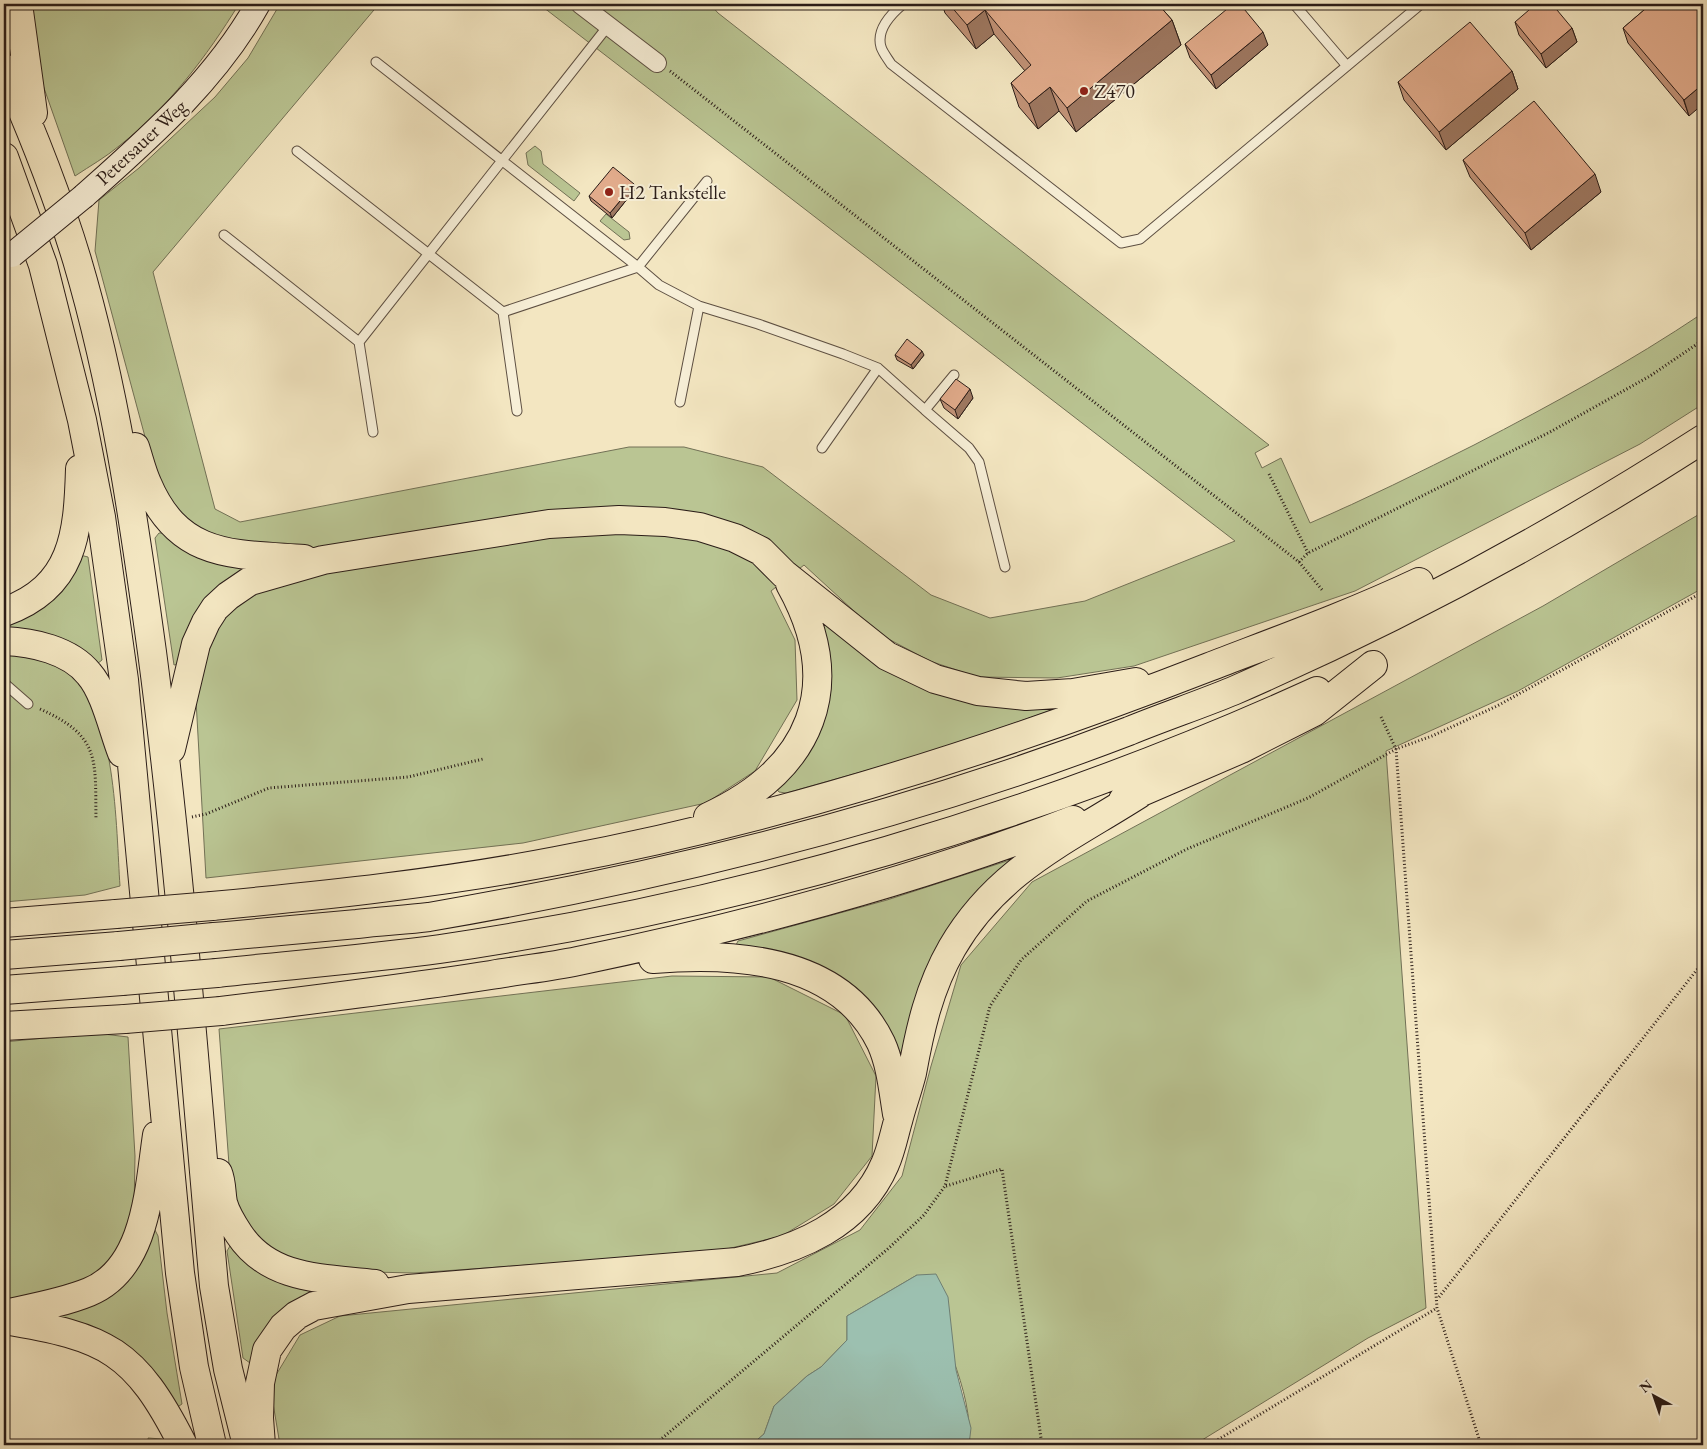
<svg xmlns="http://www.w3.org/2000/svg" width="1707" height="1449" font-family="'EB Garamond',serif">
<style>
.green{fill:#bac593;stroke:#727156}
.water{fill:#9cc0b0;stroke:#6f7f73}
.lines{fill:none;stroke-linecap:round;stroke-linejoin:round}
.lane-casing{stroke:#5d4f42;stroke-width:11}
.street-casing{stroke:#5d4f42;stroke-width:20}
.secondary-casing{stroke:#2b1d18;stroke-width:26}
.highway-casing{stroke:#2b1d18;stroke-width:30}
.path{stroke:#2b1d18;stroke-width:3;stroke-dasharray:1 2.5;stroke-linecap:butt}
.lane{stroke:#f7efd7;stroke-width:9}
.street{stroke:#f7efd7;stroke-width:18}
.secondary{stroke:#f7efd7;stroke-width:24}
.highway{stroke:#f3e6c1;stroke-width:28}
.secondary-bridge-casing{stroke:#2b1d18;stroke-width:26;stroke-linecap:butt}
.highway-bridge-casing{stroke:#2b1d18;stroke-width:30;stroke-linecap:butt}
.secondary-bridge{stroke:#f7efd7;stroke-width:24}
.highway-bridge{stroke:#f3e6c1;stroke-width:28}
.wall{fill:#c29378;stroke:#2b1d18}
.shaded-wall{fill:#9e7861;stroke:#2b1d18}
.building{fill:#e1ab8b;stroke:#2b1d18}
.poi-dot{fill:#8f2418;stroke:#f7efd7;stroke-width:2}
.labels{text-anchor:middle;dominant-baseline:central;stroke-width:4;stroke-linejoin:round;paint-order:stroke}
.poi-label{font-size:20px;fill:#2b1d18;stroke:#f7efd7;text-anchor:start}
.street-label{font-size:20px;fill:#2b1d18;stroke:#f7efd7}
</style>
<rect width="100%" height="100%" fill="#f3e6c1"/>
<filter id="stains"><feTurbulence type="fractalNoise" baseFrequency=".004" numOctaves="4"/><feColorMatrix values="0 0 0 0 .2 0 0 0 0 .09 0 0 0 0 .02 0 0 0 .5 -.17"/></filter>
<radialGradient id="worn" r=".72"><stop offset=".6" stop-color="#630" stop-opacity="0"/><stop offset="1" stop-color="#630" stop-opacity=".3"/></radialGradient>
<path class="green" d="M4,4h5l3,40 -5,-1 -3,-5z
M31,4h208c-32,52 -71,104 -120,142 -13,11 -29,20 -44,30l-37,-105z
M280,4h99l-226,268 62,237 25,13 389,-75h55l79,20 168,128 59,23 95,-17 150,-60 -696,-537h171l8,9 551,432 -14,8 7,15 19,-10 29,65c56,-24 110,-51 164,-78 79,-41 156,-83 229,-132v91l-63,40 -285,147 -221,75 -77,12 -80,-1 -47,-16 -51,-27 -75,-69 -33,26 24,49 2,60 -42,71 -49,32 -183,40 -317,35 -10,-178 18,-70 -35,34 -5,1 -19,-127 4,-5h5l14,-10 -27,-64 -56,-208 4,-51 40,-32 76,-71 33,-39z
M535,146l6,5 2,13 37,29 -6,8 -46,-36 -2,-12z
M606,214l23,18 1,7 -6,1 -24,-19z
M1703,512v76l-185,103 -132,60 40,557 -58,30 -174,107h-225c5,-54 -31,-120 -52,-170l-70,41v24l-26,27 -14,9 -33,30 -10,28 -13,11h-471l-10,-60 30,-50 40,-19 437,-43 83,-43 42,-54 29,-110 30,-101 71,-83 511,-276z
M80,555l8,2 14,103 -5,4 -93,-32v-11z
M826,622l41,30 182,52 3,6 -120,42 -146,41 -7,-1 -4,-5 7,-8 37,-152z
M4,651c21,4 42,8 61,19 52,31 51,161 55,216l-35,9 -81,7z
M1013,859l1,3 -30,31 -79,172 -19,-28 -150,-92 2,-4 149,-41z
M672,976l97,1 76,38 31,61 -4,80 -38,48 -52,32 -68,16 -300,21 -86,-2 -42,-9 -31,-27 -23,-30 -13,-176z
M95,1033l33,4 7,119 -1,54 -19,48 -26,25 -85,22v-263z
M151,1229l4,1 3,6 9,77 15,91 -6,4 -118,-90 1,-4z
M230,1246h3l85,44 -68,73 -7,-5 -16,-107z
M148,1438l14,1 3,6h-16z"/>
<path class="water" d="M936,1274l12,23 8,73 15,58 -2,17h-218l13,-11 10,-28 33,-30 14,-9 26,-27v-24l70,-41z"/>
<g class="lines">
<defs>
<path id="lane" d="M903,4c-12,10 -27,26 -22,43 2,6 7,12 10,17l230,179 19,-4 281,-235
M1294,4l53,62
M376,62l262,205 69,-86
M297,151l206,161 135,-45 21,18 40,21 59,18 85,30 35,14 47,42 29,-35
M224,235l135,107
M503,312l14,99
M680,402l19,-96
M925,410l44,38 10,14 26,105
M373,432l-14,-90 249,-316
M822,448l56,-80
M4,683l24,21"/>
<path id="street" d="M580,4l77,59"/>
<path id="secondary" d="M84,196c65,-58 131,-115 174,-192"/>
<path id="highway" d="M18,4l15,109
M4,68c28,63 53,126 73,192 38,128 57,261 75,392 28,211 43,423 62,634l14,83 19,76
M4,157l39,108 39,155 19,97 23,163 56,593 14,94 18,78
M135,447c4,12 7,25 12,36 32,76 86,71 157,76
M4,612c70,-25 74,-78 76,-143
M4,641c28,1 66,9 85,33 16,18 24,56 33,79
M171,749l25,-105 10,-22 9,-14 13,-12 22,-15 73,-21 226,-36 70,-4 46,2 35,5 35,11 26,13 23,23 103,82 48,23 43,12 48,5 47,-3 63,-11
M1123,800l118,-51 73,-37 59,-47
M708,817c104,-48 139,-131 82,-233
M212,906c115,-11 230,-23 344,-45 222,-41 442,-112 653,-194 70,-27 142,-53 210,-85
M4,923l112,-9
M214,937c48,-4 96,-9 143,-13 24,-3 48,-4 72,-7 239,-41 473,-99 700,-186 34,-14 70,-26 104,-40 163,-71 321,-156 470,-252
M4,955l115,-9
M653,959c82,-7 187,-1 228,84 10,22 12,47 16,71
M217,973c74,-8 149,-14 223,-24 301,-44 600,-132 877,-258
M4,990l118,-9
M221,1011c90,-11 180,-22 270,-36 29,-5 59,-8 87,-14 169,-35 335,-79 495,-141
M4,1026l121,-7
M218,1173c4,10 3,20 5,30 3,11 10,22 16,31 31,47 86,44 136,50
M4,1314c28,-6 58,-11 85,-22 58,-24 60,-104 68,-157
M4,1320c103,17 131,30 179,125
M261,1445l-2,-27 1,-35 7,-33 16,-23 14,-12 17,-9 94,-17 329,-27c60,-12 122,-37 148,-98 6,-13 9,-29 13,-43 4,-16 10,-32 14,-48 8,-44 17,-85 40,-125 45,-78 115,-108 187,-154"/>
</defs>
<use href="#lane" class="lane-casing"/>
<use href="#street" class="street-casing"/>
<use href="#secondary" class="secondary-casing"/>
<use href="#highway" class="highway-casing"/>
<path class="path" d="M670,71l629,491 24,29
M1269,474l39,79
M1299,562l9,-9 242,-121 100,-56 53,-36
M40,709c61,27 55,51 56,110
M1381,717l15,32 41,559 44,137
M192,817l14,-3 63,-26 139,-11 75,-18
M946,1186l56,-17 40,276
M1439,1297l264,-335
M654,1445l236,-198 34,-32 21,-29 45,-180 31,-46 66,-59 100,-52 121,-51 88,-49 36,-13 65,-30 206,-114
M1209,1445l228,-137"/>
<use href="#lane" class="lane"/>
<use href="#street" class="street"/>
<use href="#secondary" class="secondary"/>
<use href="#highway" class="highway"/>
<defs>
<path id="secondary-bridge" d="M12,255l72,-59"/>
<path id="highway-bridge" d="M116,914l96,-8
M119,946l95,-9
M122,981l95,-8
M125,1019l96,-8"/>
</defs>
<use href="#secondary-bridge" class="secondary-bridge-casing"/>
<use href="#highway-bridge" class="highway-bridge-casing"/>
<use href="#secondary-bridge" class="secondary-bridge"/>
<use href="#highway-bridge" class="highway-bridge"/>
</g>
<path class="wall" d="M942,4h216l14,16 9,25 -105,87 -17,-21 -21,18 -19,-22 -8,-24 14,-12 -31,-37 -18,15 -31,-36z
M1651,4l38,112 -61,-73 -5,-15z
M1515,22l57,6 5,14 -31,26 -27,-33z
M1185,44l83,1 -52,44 -26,-31z
M1512,71l6,18 -72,61 -42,-50 -6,-18z
M1463,160l138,32 -70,58 -61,-73z
M634,184l2,4 -24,30 -21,-17 -2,-5z
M895,355h29l-11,14 -16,-9z
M973,398l-15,21 -14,-11 -4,-9z"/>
<path class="shaded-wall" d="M985,10l9,24 -18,15 -9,-24z
M1172,20l9,25 -105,87 -9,-24z
M1572,28l5,14 -31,26 -5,-14z
M1263,32l5,13 -52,44 -5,-14z
M1512,71l6,18 -72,61 -7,-18z
M1703,84v20l-14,12 -5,-16z
M1050,87l9,24 -21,18 -9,-25z
M1595,174l6,18 -70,58 -6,-17z
M634,184l2,4 -24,30 -2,-5z
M922,351l2,4 -11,14 -2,-4z
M970,389l3,9 -15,21 -3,-9z"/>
<path class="building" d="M949,4h209l14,16 -105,88 -17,-21 -21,17 -18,-21 20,-18 -46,-55 -18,15z
M1233,4h7l23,28 -52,43 -26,-31z
M1536,4h16l20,24 -31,26 -26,-32z
M1651,4h52v80l-19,16 -61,-72z
M1470,22l42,49 -73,61 -41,-50z
M1534,101l61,73 -70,59 -62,-73z
M613,167l21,17 -24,29 -21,-17z
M907,339l15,12 -11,14 -16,-10z
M956,379l14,10 -15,21 -15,-11z"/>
<g class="poi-dot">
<circle cx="1084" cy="91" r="5"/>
<circle cx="609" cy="192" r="5"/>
</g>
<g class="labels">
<g class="poi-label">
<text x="1094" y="91">Z470</text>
<text x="619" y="192">H2 Tankstelle</text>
</g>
<g class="street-label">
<text transform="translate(141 142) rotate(-43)">Petersauer Weg</text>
</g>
</g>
<rect width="1707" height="1449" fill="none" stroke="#f3e6c1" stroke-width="20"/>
<rect x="5" y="5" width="1697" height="1439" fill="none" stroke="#2b1d18" stroke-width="2.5"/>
<rect x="10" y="10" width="1687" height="1429" fill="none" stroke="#2b1d18"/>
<g transform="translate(1654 1396) rotate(320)" stroke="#f7efd7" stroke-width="4" paint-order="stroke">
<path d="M0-4L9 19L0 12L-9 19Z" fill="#2b1d18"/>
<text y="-8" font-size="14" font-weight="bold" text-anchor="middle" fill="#2b1d18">N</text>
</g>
<rect width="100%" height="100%" filter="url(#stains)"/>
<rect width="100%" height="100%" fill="url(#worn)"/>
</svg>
